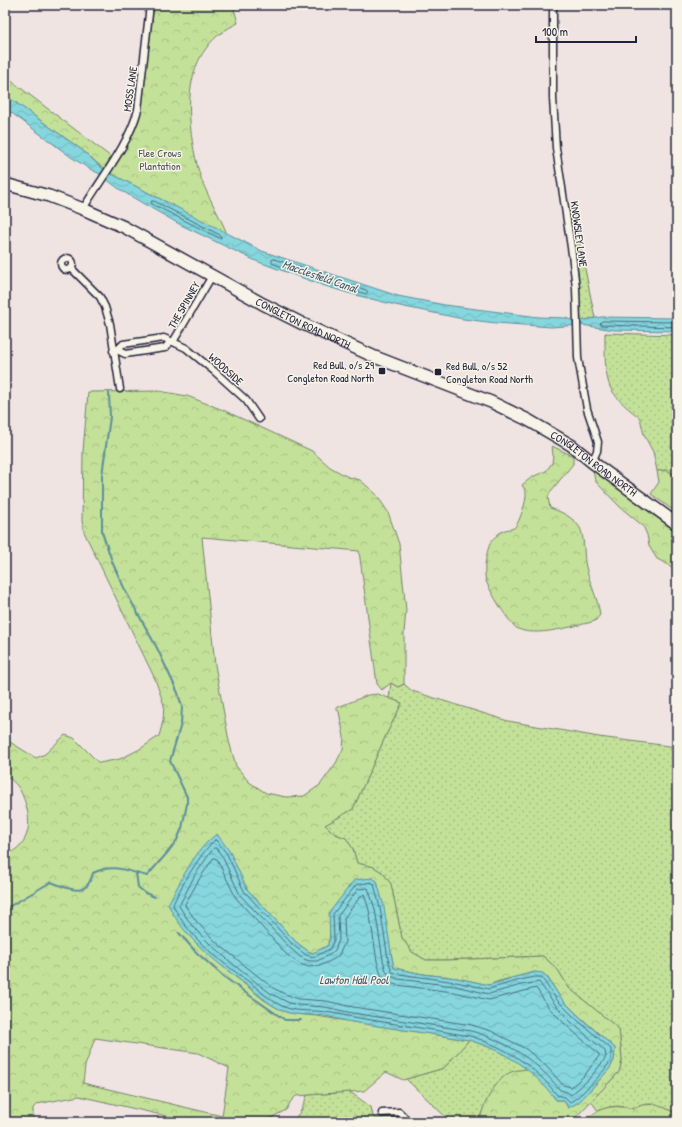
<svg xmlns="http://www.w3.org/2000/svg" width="682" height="1127" font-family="'Patrick Hand',sans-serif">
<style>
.green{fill:url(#green-dots);stroke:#73826a}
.forest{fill:url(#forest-crowns);stroke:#73826a;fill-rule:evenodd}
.water{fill:url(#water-waves);stroke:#5d8e9c}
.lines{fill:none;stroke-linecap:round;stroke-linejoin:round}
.shore{stroke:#4a6a7c;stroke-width:1}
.stream{stroke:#5d8e9c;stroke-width:2}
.street-casing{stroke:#22223b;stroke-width:9}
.highway-casing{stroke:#22223b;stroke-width:14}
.street{stroke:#f7f3e8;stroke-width:6}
.highway{stroke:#f7f3e8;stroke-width:11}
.poi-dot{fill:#22223b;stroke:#f7f3e8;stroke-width:1.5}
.labels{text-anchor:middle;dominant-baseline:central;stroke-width:3;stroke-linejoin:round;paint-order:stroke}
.street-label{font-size:11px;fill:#22223b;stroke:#f7f3e8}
.park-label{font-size:11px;fill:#4a5252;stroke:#f7f3e8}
.poi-label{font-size:11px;fill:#22223b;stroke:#f7f3e8;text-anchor:end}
.water-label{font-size:12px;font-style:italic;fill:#40586c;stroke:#f7f3e8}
</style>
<defs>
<pattern id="green-dots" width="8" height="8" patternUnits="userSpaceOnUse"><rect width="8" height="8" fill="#c4e199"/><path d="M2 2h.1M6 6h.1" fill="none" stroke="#a8c185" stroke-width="1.8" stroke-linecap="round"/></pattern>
<pattern id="forest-crowns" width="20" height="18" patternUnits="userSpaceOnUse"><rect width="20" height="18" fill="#c4e199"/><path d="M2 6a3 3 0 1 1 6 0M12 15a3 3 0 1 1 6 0" fill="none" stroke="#a8c185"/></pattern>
<pattern id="water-waves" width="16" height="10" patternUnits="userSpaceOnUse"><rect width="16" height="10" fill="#85d6dd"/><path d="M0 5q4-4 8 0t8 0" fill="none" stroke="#73b7bf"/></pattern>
</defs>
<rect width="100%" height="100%" fill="#f0e4e3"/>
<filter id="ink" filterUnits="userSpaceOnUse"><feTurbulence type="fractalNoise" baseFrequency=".025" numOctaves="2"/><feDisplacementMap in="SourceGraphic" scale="8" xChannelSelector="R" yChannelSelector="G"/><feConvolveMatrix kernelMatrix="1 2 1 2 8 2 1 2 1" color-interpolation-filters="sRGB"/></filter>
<g filter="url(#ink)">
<path class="green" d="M573,210l22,108 -15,3 -2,-46 -8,-61z
M605,333l72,2v142l-10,-7 -10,1 -4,-19 -9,-17 -4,-17c-10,-8 -22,-17 -29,-29 -7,-13 -6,-41 -6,-56z
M391,683l7,4 6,-3 8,7 96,30 91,16 78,10v367c-19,-8 -24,-15 -44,-5 -15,-4 -21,-4 -35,2l-7,-10 28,-29 3,-12 -3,-31 -50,-41 -11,-18 -15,-14 -96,4h-21l-14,-8 -10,-14 -11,-54 -8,-11 -9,-6 -17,-4 -4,-14 -7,-11 -11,-4 -10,-9 28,-16 33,-74 16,-32 -13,-5z
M469,1040c22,7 41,15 58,29l-10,2 -28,25 -8,18 -1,8h-29l-45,-43 38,-11z
M350,1092l21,15 2,9 2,2 23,-1 5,5h-113c10,-6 14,-17 17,-27z"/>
<path class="forest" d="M154,5h79l5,18c-12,6 -23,13 -31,24 -26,33 -18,88 -8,125 6,21 20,41 28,62l-117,-61 25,-44 6,-19z
M5,76l106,81 -7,12 -22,-19 -77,-55z
M159,391l28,5 36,14 89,41 18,16 18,10 12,3 16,14 12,18 11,32 7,66 -2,23v51l-6,3 -7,-4 -9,7 -5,-6 -18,-133 -157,-14 13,128 14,76 7,25 13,16 17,11 20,4 18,-1 16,-11 16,-22 7,-14 1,-12 -5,-25 -3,-4 32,-13 10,-1 24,9 -16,32 -33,74 -28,16 10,9 11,4 7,11 4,14 17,4 9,6 8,11 11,54 10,14 14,8h21l96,-4 15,14 11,18 50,41 3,31 -3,12 -42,44 -7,6h-90c1,-15 15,-41 29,-49 5,-3 12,-3 18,-4l18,16 11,15h8l4,8 11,-6 15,-16 16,-18 4,-8 1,-12 -37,-33 -18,-18 -12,-19 -13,-6 -36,9 -10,4 -32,-7 -34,-4 -29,-6 -17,-87 -5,-3 -18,3c-12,14 -21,31 -24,50 -1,6 0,9 -3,15l-14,7 -5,-2 -12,-9 -49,-53 -6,-13 -32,-36 -22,30 35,96 42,34 13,8 9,4 10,2 20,2 153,24 -25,28 -41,12 -17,-8 -22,19 -68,5 -5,5 -5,9 -23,12h-71l-113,-26 -42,8 -4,4v14h-28v-267c30,-11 27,-41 15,-65 -3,-6 -10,-11 -15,-16v-35l31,19 9,-4 20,-19 9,3 25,25 21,-4 20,-10 19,-13 4,-15 1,-16 -9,-26 -71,-147 -2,-11 1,-70 5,-59zM95,1038l103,15 31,15 -7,48 -139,-33 2,-17z
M552,446l21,10v8l-22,27 -3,6 2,11c12,4 23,9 30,20 4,7 4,25 5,34 3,19 13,35 15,53l-5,6 -7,2c-19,4 -52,14 -70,6 -9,-5 -28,-38 -32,-48 -3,-10 0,-30 5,-39 3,-5 9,-10 14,-12 3,-1 7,-1 9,-2 5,-4 13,-28 12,-35 0,-2 -3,-6 -4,-8l10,-8 14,-6 6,-8 1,-8z
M593,470l84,62v42l-10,-10 -10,-5 -8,-13 -2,-11 -4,-9 -23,-19 -25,-26z
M667,470l10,7v36l-26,-19 8,-12 -2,-11z
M657,1104l20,10v8h-94c16,-15 29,-18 50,-13l9,-4z"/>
<path class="water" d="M5,95l77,55 19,17 9,6 152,78 136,45 47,9 94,12 27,1 7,3h7l21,-4 76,1v13l-62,-1 -34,-5 -30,2 -55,-4 -33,-4 -68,-14 -47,-12 -26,-8 -66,-24 -75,-36 -37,-21 -22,-13 -24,-18 -10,-5 -17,-11 -66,-49z
M217,834l13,18 17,37 49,53 12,9 5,2 14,-7 3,-7 -1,-26 25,-33 18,-2 5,3 7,26 8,51 2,10 29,6 34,4 32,7 30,-9 16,-4 8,1c8,8 12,18 19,26 16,18 35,33 53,49l-1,12 -4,8 -16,18 -15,16 -11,6 -4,-8h-8c-24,-32 -50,-48 -87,-60 -39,-6 -78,-12 -117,-18 -9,-2 -18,-4 -27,-6 -13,-2 -27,0 -39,-4 -14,-5 -24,-15 -36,-24 -30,-24 -65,-47 -82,-84 13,-23 27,-55 49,-70z"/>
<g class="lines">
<path class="shore" d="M152,201h2l66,34 1,3h-2l-67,-34z
M274,259l92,31 2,2 -2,2 -43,-13 -41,-14 -10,-4v-3z
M677,322l-75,-1 -2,2 1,2 76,2
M215,840l2,1 10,13 17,37 49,54 13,10 7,2 17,-8 4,-9 -1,-26 23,-29 15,-3 3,2 6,24 8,51 4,13 7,2 57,8 33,7 31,-9 15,-3h6l16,23 18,18 36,31c0,3 0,7 0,10 -3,10 -32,39 -41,43l-5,-5 -8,-2c-22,-29 -51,-48 -87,-59 -48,-8 -96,-15 -144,-24 -13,-2 -27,0 -39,-4 -14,-5 -24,-15 -35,-24 -29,-21 -63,-45 -79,-79 4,-13 31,-57 42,-65z
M214,848h2l6,8 18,39 50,53 13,11 7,2h7l14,-7 4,-4 4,-10 -1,-24 20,-27 10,-1 7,21 8,51 3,11 4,5 8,3 57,7 34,8 32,-9 18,-3 15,21 17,19 34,29 1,6 -4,6 -14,17 -17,15 -4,-3 -7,-2c-23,-29 -53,-49 -89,-59l-119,-18 -27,-6 -27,-2 -9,-2 -19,-10 -30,-23 -29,-25 -19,-19 -13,-20 16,-31z
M214,858l3,1 19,39 50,56 14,10 9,3 11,-1 14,-7 5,-4 6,-13 -1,-24 16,-21 4,-3 5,16 8,51 3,11 3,6 5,4 8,3 58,7 35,8 47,-12 13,20 18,18 32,28v2l-15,20 -13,11 -8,-2 -17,-19 -20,-17 -35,-18 -19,-6 -119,-18 -27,-6 -27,-2 -14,-5 -12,-6 -29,-23 -29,-24 -18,-19 -11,-15 -1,-3 15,-26z"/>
<path class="stream" d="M136,873l2,14 7,6 10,4
M5,909l46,-27c19,7 35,17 42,-9 20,-10 34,-2 54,3l21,-24 9,-12 5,-12 5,-24v-7l-17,-36 11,-37 1,-17 -4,-14 -21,-45 -31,-56 -13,-28 -11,-32v-57l8,-58 -1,-24
M179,933l17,19 27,24 23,17 39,27h16"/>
<defs>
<path id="street" d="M553,5v93l3,50 16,106 4,34 2,70 9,51 11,33 -1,9 -5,11
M83,209c19,-32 45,-63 55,-99l12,-105
M61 264a6 6 0 1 1 12 0a6 6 0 1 1-12 0Z
M71,268l29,29 5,10 5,17 10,65
M173,342l39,-66
M117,350l8,4 40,-6 5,-6
M113,351l4,-1 6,-6 41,-6 9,4 13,6 28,23 32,29 13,19
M382,1113l17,-1 10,10"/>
<g id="highway">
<path id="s1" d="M5,184l44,12 34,13 41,18 139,77 40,20 72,33 116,45 37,18 43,25 21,17 85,62"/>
</g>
</defs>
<use href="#street" class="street-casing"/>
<use href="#highway" class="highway-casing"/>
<use href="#street" class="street"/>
<use href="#highway" class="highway"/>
</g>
</g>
<g class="poi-dot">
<rect x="378" y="367" width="8" height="8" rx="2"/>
<rect x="434" y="368" width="8" height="8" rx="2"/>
</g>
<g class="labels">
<g class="street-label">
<text transform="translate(130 89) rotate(-82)">MOSS LANE</text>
<text transform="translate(579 234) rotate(82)">KNOWSLEY LANE</text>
<text transform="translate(184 305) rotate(-60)">THE SPINNEY</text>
<text stroke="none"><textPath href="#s1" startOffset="330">CONGLETON ROAD NORTH</textPath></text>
<text transform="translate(226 369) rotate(42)">WOODSIDE</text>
<text stroke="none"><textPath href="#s1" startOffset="654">CONGLETON ROAD NORTH</textPath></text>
</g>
<g class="park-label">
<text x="160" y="153">Flee Crows<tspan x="160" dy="13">Plantation</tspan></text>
</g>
<g class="poi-label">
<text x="374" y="365">Red Bull, o/s 29<tspan x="374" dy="13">Congleton Road North</tspan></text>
<text x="446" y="366" text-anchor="start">Red Bull, o/s 52<tspan x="446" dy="13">Congleton Road North</tspan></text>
</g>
<g class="water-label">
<text transform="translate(320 276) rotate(19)">Macclesfield Canal</text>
<text x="354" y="979">Lawton Hall Pool</text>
</g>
</g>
<rect width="682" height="1127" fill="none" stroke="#f7f3e8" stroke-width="20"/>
<rect x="10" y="10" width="662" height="1107" fill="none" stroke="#22223b" stroke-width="1.5" filter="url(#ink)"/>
<path d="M536 36v6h100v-6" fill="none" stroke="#22223b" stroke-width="2"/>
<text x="542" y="36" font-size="12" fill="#22223b" stroke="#f7f3e8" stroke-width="3" paint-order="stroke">100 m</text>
</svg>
